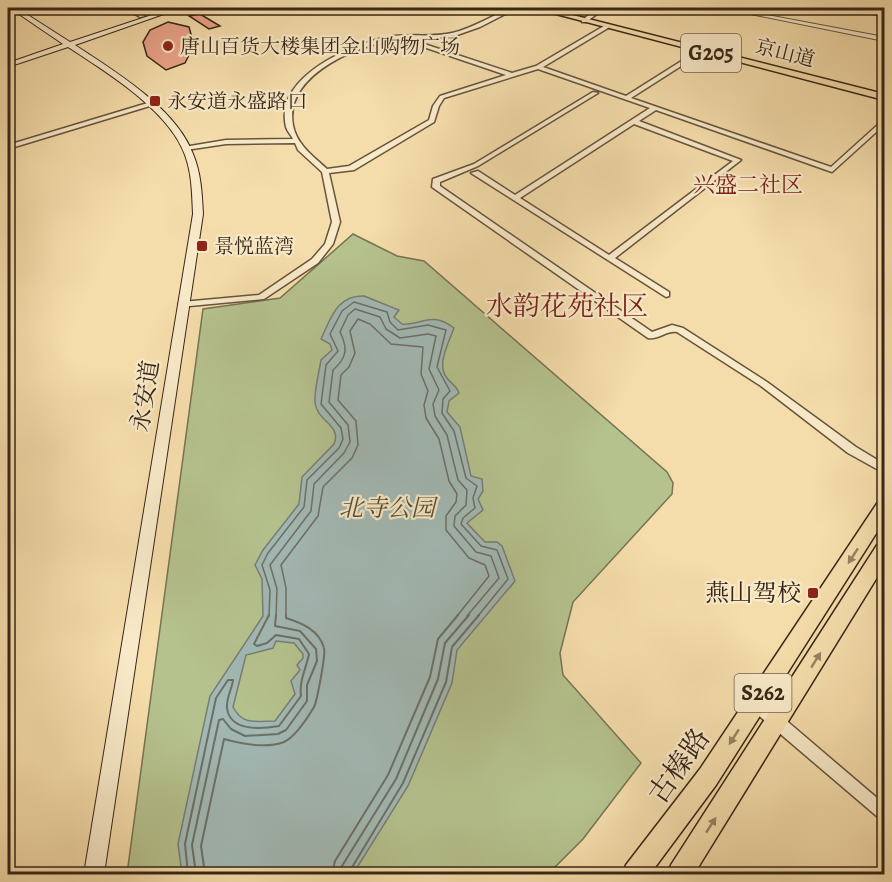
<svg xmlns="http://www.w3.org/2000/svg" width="892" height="882" font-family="Alegreya,'Noto Serif SC',serif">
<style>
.green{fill:#b5c28e;stroke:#767452;stroke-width:1.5}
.water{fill:#a2b9b5;stroke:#777e76;stroke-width:1.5;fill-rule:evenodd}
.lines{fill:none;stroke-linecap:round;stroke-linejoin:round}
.shore-far1{stroke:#6c7066;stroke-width:1.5}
.shore{stroke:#6c7066;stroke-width:2}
.building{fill:#eba38a;stroke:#372617;stroke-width:1.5}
.minor-casing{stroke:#66543c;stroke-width:3}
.tertiary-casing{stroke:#66543c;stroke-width:2}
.secondary-casing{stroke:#372617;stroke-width:2}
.primary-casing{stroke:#372617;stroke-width:3}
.trunk-casing{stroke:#372617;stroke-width:3}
.minor{fill:#f8e9c8;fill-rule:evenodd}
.tertiary{fill:#f8e9c8;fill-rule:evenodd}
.secondary{fill:#f8e9c8;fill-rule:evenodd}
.primary{fill:#f5ddab;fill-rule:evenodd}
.trunk{fill:#f5ddab;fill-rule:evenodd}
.oneway{fill:#968261}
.poi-dot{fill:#8f2418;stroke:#f8e9c8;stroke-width:2}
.labels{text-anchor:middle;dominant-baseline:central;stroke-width:4.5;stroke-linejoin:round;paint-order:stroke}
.far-poi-label{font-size:20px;fill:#372617;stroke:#f8e9c8;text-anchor:start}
.far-street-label{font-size:20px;fill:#372617;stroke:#f8e9c8}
.shield{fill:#f8e9c8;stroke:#71604c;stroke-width:1.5}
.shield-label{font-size:22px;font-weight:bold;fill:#372617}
.far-quarter-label{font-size:22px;fill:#7a1f14;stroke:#f8e9c8}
.street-label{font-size:24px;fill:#372617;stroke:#f8e9c8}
.park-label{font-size:24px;font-style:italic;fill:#564d35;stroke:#f8e9c8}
.poi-label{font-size:24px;fill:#372617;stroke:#f8e9c8;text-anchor:end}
.quarter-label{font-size:27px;fill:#7a1f14;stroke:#f8e9c8}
.near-street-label{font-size:28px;fill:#372617;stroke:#f8e9c8}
</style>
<rect width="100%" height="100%" fill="#f5ddab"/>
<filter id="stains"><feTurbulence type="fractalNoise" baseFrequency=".00333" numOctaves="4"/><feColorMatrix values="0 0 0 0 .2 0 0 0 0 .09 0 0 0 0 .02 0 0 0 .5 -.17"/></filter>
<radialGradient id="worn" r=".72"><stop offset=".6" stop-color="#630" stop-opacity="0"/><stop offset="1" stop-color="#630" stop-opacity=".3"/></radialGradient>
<path class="green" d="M353,234l44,22 27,5 243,211 6,11 -1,11 -99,108 -13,51 3,22 78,88 -58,76 -35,35h-421l76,-565 77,-11z"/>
<path class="water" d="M364,296l35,14 -5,7 8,7c19,2 29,-14 52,4 -5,14 -18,37 -7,50 4,6 10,8 12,15l-10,8 -2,11 13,15 11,49 11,3 1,12 -5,8 5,11 -16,13 18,19h12l5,4 13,35 -58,69 -5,33 -44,103 -55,88h-171l-4,-30 32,-148 53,-80 -1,-37 -7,-14 8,-15 36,-46 3,-27 32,-33c8,-19 -17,-23 -19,-41 -1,-13 4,-30 6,-43l11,-10 -2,-6 -9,-5c10,-21 16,-44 43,-43zM276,641l18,2 9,11v4l-6,7 3,5 -9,11 4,13 -20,27c-19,0 -32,5 -42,-14l13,-52 27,-7z"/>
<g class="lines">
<path class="shore-far1" d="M269,616l1,-26 -8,-25 6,-12 36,-46 3,-27 32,-32 4,-9 -2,-11 -20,-24 5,-39 12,-14 -8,-17 12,-23 12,-9 33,10 3,10 8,8 30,-5 18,5 -9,37 13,24 -7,8 -1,14 12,18 12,47 11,8 -4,12 2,10 -12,10 -2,6 20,22 16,4 11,29 -30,37
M276,616l1,-27 -7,-24 41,-54 3,-27 30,-31 6,-11 -2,-17 -19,-23 4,-32c14,-12 15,-22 7,-38l8,-17 7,-6 25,8 6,12 14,9 28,-4 8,2 -7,33 10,21 -6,14 2,12 12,19 11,45 9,10 -1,15 -11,11 -1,10 22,26 15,4 8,22 -32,38
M286,616v-28l-5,-23 37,-49 5,-29 29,-29 6,-13 -2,-24 -18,-21 3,-25 8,-8 6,-14 -5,-22 8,-12 12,5 21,20 32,3 -2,27 7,17 -4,14 2,13 13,21 10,42 8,13 -1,8 -10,14v14l23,28 16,7 4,11 -32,40"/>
<path class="shore" d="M188,874l-3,-30 31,-146 12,-18h5c-1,9 -7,18 -6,28 3,24 35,21 52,18l22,-30c-2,-15 5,-27 8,-42l-10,-15 -23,-4 -9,8 -10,3 -3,-2 15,-29
M196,874l-4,-29 27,-125 4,-1 8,10 14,7 33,-2 8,-4 21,-29v-16l10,-24 -1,-12 -16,-18 -25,-5 1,-11
M205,874l-4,-28 23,-107c18,5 42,10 60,3 11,-5 24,-25 30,-35 3,-6 12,-53 10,-59 -5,-18 -22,-25 -38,-30v-3
M332,874l3,-13 53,-86 42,-98 8,-38 20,-24
M341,874l1,-8 54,-87 42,-100 7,-36 24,-28
M348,874l55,-91 43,-101 6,-35 27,-32"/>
</g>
<path class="building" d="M200,14l20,12 -11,3 -20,-13z
M168,22l21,5 5,18 -9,18 -19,7 -19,-14 -4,-14 7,-12z"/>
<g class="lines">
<defs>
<path id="minor" d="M124,8h6l15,8 -5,1z
M511,8h6l-37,19 -23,8 -19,3 -29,1 103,34 24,-7 68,-40h4v2l-65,39 83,29 73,-46h4v2l-72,46 200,69 51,-46 2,-1v5l-52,47 -176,-62 -17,11 102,39 -126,98 54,34v4l-3,1 -195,-124 7,-2 37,24 135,-87 -112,-39 -94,29 -5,8 -5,16 -80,48 -25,3 11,49 -7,22 -15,19 -54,36 -85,8v-4l3,-1 77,-7 53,-36 13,-15 7,-22 -10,-50 -24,-22 -3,-7 -69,1 -40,6 -3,-2 1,-1 42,-7 67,-1c-2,-4 -6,-8 -7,-12 -12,-50 64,-82 101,-90 21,-4 43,1 65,-4 21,-5 39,-17 59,-25zM407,39l-1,2 100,34 -66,21 -7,10 -4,14 -80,46 -22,3c-13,-12 -31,-25 -34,-44 -10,-52 73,-85 114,-86zM634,124l99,37 -124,94 -89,-57z
M599,8h6l-19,14h-4v-2z
M843,8h9l32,5v3z
M593,92l5,1 -120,73 -38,16v4l212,146 20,-7 11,3 84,54 89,65 28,17v9l-36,-20 -87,-67 -84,-54c-10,-2 -19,8 -29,6l-216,-151 1,-8 41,-15z
M151,102l3,2 -1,1 -145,44v-4z
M756,697l5,2 123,105v16l-5,-2 -128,-109 -2,-5 2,-5z"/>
<path id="tertiary" d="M721,8h9l154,29v4z"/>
<path id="secondary" d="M10,8h7l53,34 103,-34h8l-106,37c39,26 101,63 118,109 8,19 9,40 10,60l-99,660h-20l109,-660c-1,-20 -1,-40 -8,-59 -16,-45 -79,-83 -117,-108l-60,20v-4l55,-19z"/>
<path id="primary" d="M884,500v21l-168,264 -66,89h-27l3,-9 74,-96 178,-267z
M884,543v23l-190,308h-26l3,-9 206,-320z"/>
<path id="trunk" d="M533,8h12l339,86v6z"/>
</defs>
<use href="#minor" class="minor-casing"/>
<use href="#tertiary" class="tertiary-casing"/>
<use href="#secondary" class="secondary-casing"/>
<use href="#primary" class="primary-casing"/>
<use href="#trunk" class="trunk-casing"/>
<use href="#minor" class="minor"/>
<use href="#tertiary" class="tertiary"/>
<use href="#secondary" class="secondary"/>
<use href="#primary" class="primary"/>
<use href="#trunk" class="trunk"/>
</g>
<defs><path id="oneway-solid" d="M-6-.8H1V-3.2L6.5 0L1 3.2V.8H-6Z" transform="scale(1.5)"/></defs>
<g class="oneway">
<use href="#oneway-solid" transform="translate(853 556) rotate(123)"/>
<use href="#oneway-solid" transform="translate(816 660) rotate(-58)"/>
<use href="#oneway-solid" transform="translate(734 737) rotate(123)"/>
<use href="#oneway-solid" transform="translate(711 825) rotate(-57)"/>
</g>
<g class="poi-dot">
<circle cx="168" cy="46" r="6"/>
<rect x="149" y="95" width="12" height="12" rx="3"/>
<rect x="196" y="240" width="12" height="12" rx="3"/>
<rect x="807" y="587" width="12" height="12" rx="3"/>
</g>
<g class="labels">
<g class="far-poi-label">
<text x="180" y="46">唐山百货大楼集团金山购物广场</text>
<text x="167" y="101">永安道永盛路口</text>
<text x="214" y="246">景悦蓝湾</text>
</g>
<g class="far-street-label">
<text transform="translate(785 53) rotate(14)">京山道</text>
</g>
<g class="shield">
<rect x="681" y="34" width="60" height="38" rx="4.5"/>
<rect x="734.5" y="674" width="57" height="38" rx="4.5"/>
</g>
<g class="shield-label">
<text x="711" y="53">G205</text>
<text x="763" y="693">S262</text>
</g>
<g class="far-quarter-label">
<text x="748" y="185">兴盛二社区</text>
</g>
<g class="street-label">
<text transform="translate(145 396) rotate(-81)">永安道</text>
</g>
<g class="park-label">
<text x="387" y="508">北寺公园</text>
</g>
<g class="poi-label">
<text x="801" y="593">燕山驾校</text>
</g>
<g class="quarter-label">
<text x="567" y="306">水韵花苑社区</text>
</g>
<g class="near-street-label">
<text transform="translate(679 766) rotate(-55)">古榛路</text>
</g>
</g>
<rect width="892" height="882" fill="none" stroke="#f5ddab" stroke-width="30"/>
<rect x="9" y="9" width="874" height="864" fill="none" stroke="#372617" stroke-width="3"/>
<rect x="15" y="15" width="862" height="852" fill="none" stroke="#372617" stroke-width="1.5"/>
<rect width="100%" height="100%" filter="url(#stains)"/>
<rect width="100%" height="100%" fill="url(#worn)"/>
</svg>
